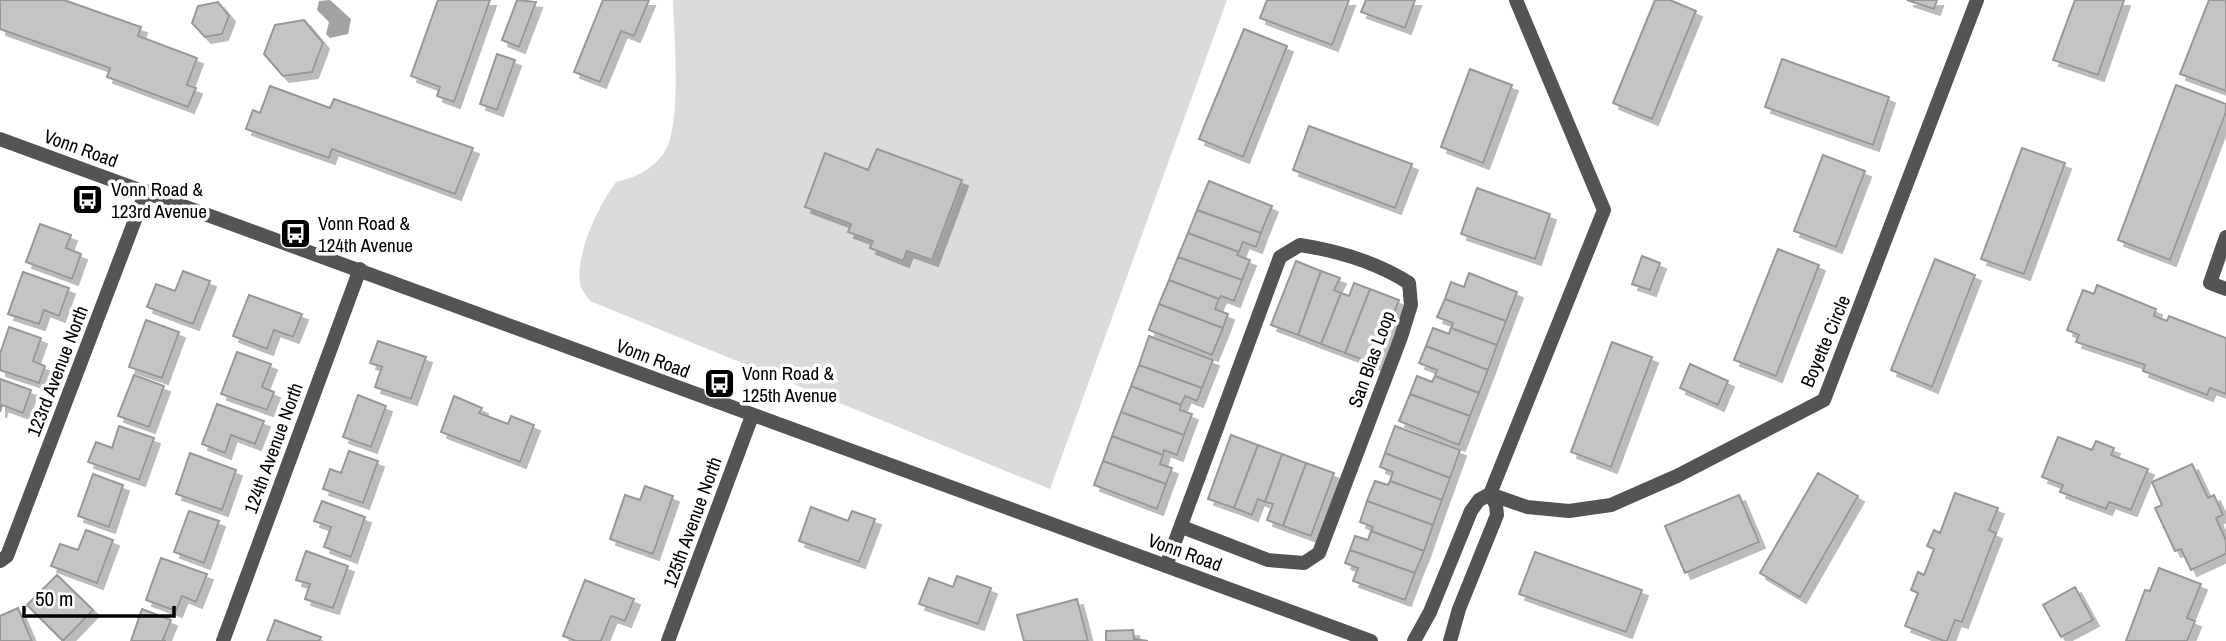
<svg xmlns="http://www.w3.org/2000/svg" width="2226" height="641" font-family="'Archivo Narrow',sans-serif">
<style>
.green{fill:#dbdbdb}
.water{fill:#a2a2a2}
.building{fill:#c4c4c4;stroke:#989898;stroke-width:2;filter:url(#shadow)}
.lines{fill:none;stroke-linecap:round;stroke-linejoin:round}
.minor{stroke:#545454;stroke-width:14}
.tertiary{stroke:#545454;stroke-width:14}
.labels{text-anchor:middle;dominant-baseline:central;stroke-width:7;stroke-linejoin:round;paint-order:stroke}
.street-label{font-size:19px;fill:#000;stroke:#fff}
.poi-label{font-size:19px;fill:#000;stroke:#fff;text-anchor:start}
</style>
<defs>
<filter id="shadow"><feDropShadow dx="6" dy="6" stdDeviation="0" flood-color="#0004"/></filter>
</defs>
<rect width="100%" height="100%" fill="#fff"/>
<path class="green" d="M673,0h554l-177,489 -460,-188c-2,-4 -8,-10 -9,-14 -8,-30 18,-82 35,-105 20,-5 37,-12 49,-31 17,-27 9,-117 8,-151z"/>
<path class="water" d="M330,0l21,19 -3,15 -18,4 -4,-4 3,-12 -12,-12 2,-9z"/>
<path class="building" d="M0,0h64l77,27 -3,9 59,22 -10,27 9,3 -8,19 -81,-30 3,-9 -110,-39z
M438,0h52l-36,102 -17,-6 3,-9 -29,-11z
M517,0l19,2 -17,45 -17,-7z
M603,0h46l-15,36 -13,-5 -21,51 -26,-10z
M1267,0h82l-17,45 -72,-27z
M1366,0h49l-10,28 -44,-16z
M1655,0h15l26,11 -44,108 -39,-16z
M1907,0h30l-3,9z
M2075,0h49l-26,75 -45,-15z
M2209,0h17v91l-46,-17z
M218,2l11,14 -7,18 -17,3 -13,-14 6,-17z
M304,20l19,23 -11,29 -29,4 -19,-22 11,-29z
M1244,29l43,17 -44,111 -44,-18z
M497,54l18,6 -18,50 -17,-6z
M1782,59l107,38 -16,48 -108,-38z
M1470,69l42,16 -29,78 -42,-16z
M2176,85l50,19v8l-56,148 -52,-20z
M270,86l60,22 4,-9 139,49 -18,46 -123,-45 -3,9 -83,-29 7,-19 7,3z
M1309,126l103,38 -17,44 -102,-38z
M2022,148l43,15 -41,111 -43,-15z
M877,149l85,31 -30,80 -25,-9 -4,10 -33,-13 3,-7 -25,-9 3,-8 -46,-17 20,-54 43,17z
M1823,155l42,16 -29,76 -42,-16z
M1209,181l63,25 -11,27 -64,-23z
M1477,188l73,26 -15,45 -74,-25z
M1197,210l64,23 -5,14 -13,-5 -4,10 -51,-19z
M40,224l31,11 -5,13 15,6 -9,25 -46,-17z
M1188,233l51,19 -2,3 13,5 -8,20 -64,-23z
M1778,249l41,16 -43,111 -42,-16z
M1642,256l18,7 -10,27 -18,-6z
M1178,257l64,23 -8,21 -13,-5 -2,3 -50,-19z
M1935,259l40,16 -43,112 -41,-17z
M1296,261l25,10 -23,64 -27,-10z
M183,271l27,10 -17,43 -46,-17 9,-23 19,7z
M1321,271l19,7 -6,12 7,3 -20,51 -23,-9z
M23,272l46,16 -10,28 -15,-6 -5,14 -31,-10z
M1469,273l48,19 -11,29 -61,-22 6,-17 13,5z
M1169,280l50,19 -4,10 13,5 -5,14 -64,-24z
M1354,283l16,6 -25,64 -24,-9 20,-51 8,3z
M2097,285l59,24 -2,7 13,5 2,-5 57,22v56l-16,-6 -3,7 -64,-24 2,-6 -69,-23 3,-7 -12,-5 16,-40 11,4z
M1370,289l29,11 -25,64 -29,-11z
M249,295l53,19 -9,23 -19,-7 -7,19 -34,-13z
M1445,299l61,22 -9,24 -46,-17 2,-5 -16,-6z
M1159,304l64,24 -11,27 -63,-25z
M146,320l33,12 -17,46 -33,-11z
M9,327l32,11 -8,23 12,5 -6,17 -39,-13v-16z
M1433,328l16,6 2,-6 46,17 -9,25 -62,-24z
M1149,336l64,24 -11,28 -63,-23z
M378,341l48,16 -15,42 -36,-12 7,-20 -12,-4z
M1612,342l40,15 -41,110 -40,-15z
M1426,346l62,24 -9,23 -44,-17 2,-6 -18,-7z
M237,352l34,12 -9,23 12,5 -7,18 -46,-16z
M1690,364l38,17 -10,24 -38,-17z
M1139,365l63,23 -5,13 -12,-5 -4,9 -50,-19z
M134,375l30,11 -15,41 -31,-11z
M1417,376l15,6 3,-6 44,17 -9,23 -60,-22z
M0,379l31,11 -8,23 -21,-8 -2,7z
M1131,386l50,19 -1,5 12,4 -8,21 -63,-23z
M1410,394l60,22 -11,29 -60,-24z
M358,395l28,11 -15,41 -28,-10z
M454,396l28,12 -3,5 29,11 3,-8 23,9 -14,37 -79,-30z
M217,404l47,17 -9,23 -24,-9 -6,18 -23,-9z
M1121,412l63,23 -7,20 -13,-5 -1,5 -51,-19z
M119,426l35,12 -15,42 -51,-18 8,-20 16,6z
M1395,426l65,24 -10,28 -65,-25z
M1231,435l27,10 -24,63 -26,-9z
M1112,436l51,19 -3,9 12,4 -6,16 -63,-23z
M2058,437l34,13 4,-9 18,7 -3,7 37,14 -17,41 -22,-8 -3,7 -46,-17 3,-7 -21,-8z
M1258,445l24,9 -17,48 -7,-3 -6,16 -18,-7z
M349,451l29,10 -15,42 -40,-14 7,-20 11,4z
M190,453l46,17 -14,40 -46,-16z
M1385,453l65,25 -8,22 -52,-19 3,-9 -13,-5z
M1282,454l24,9 -23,63 -16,-6 6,-16 -8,-2z
M1103,461l63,23 -9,25 -63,-24z
M1306,463l28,10 -23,63 -28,-10z
M2192,464l16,34 6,-3 9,20 -7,3 10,22v14l-35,16 -10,-21 -6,2 -20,-43 7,-3 -10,-23z
M1818,473l40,23 -58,101 -40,-24z
M93,474l30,11 -14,42 -31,-11z
M1375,481l13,4 2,-4 52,19 -9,25 -66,-24z
M645,486l28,10 -20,58 -43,-15 15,-44 15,5z
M1955,493l43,15 -9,22 7,3 -34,89 -7,-2 -8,21h-3l-39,-15 13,-33 -7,-3 7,-18 6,3 10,-26 -7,-3 7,-16 6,3z
M1739,495l20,47 -74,31 -20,-47z
M322,501l43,16 -14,40 -27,-10 7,-20 -17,-6z
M1367,501l66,24 -9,26 -53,-20 2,-4 -13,-5z
M811,507l37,14 4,-10 23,8 -16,43 -60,-21z
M189,511l30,10 -15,42 -30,-11z
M86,530l27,10 -16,43 -46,-17 9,-22 18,6z
M1371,531l53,20 -9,22 -65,-23 5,-14 13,4z
M1350,550l65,23 -10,27 -52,-19 5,-13 -13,-5z
M306,551l42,15 -15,42 -28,-9 5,-15 -14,-4z
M1535,552l107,38 -16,42 -107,-38z
M161,558l46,16 -11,28 -14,-6 -6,15 -30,-11z
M2159,568l42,16 -14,34 8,3 -8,20h-61l19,-51 5,1z
M57,575l36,35 -30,31 -36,-36z
M957,576l34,12 -13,36 -59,-20 10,-26 24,9z
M585,580l49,19 -9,22 -14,-5 -10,25h-25l-13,-5z
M2075,587l18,33 -32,17 -18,-32z
M1077,599l11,42h-64l-7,-26z
M18,608l14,33h-32v-25z
M142,609l29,11 -8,20 3,1h-35z
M275,620l46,17 -2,4h-52z
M1133,630l1,9 14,2h-42v-10z"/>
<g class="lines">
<path class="minor" d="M1516,0l88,210 -114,284 37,13 42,4 42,-6 66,-29 147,-76 153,-400
M2226,237l-16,46 16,6
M0,561l7,-5 139,-365
M1166,566l114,-309 20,-12c39,6 76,17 109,38l2,22 -10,32 -82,216 -15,10 -36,-3 -86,-33
M223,641l137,-372
M668,641l84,-225
M1414,641l16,-29 41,-101 8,-11 11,-6 6,11 1,10 -38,94 -9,32"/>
<path class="tertiary" d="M0,139l1371,502"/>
</g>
<defs>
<symbol id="bus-square" viewBox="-11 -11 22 22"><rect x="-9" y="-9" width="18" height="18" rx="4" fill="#000" stroke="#fff"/><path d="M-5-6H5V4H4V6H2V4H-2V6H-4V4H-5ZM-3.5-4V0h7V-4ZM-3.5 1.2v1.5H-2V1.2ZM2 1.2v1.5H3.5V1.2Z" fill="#fff"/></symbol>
</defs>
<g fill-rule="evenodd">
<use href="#bus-square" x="70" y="182" width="35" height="35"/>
<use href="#bus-square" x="278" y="216" width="35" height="35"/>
<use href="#bus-square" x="702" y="366" width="35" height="35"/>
</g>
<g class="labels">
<g class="street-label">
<text transform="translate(81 148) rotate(20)">Vonn Road</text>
<text transform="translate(1825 341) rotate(-67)">Boyette Circle</text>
<text transform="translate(653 358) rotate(21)">Vonn Road</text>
<text transform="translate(1371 359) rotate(-70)">San Blas Loop</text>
<text transform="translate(57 371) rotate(-69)">123rd Avenue North</text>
<text transform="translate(273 448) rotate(-70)">124th Avenue North</text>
<text transform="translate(692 522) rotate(-70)">125th Avenue North</text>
<text transform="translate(1185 552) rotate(20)">Vonn Road</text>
</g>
<g class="poi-label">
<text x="111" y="189">Vonn Road &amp;<tspan x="111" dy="22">123rd Avenue</tspan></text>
<text x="318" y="223">Vonn Road &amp;<tspan x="318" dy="22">124th Avenue</tspan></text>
<text x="742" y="373">Vonn Road &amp;<tspan x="742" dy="22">125th Avenue</tspan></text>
</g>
</g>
<path d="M24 606v10h150v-10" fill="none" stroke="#000000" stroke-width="3.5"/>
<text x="35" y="606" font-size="21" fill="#000000" stroke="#ffffff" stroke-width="5" paint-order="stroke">50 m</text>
</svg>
